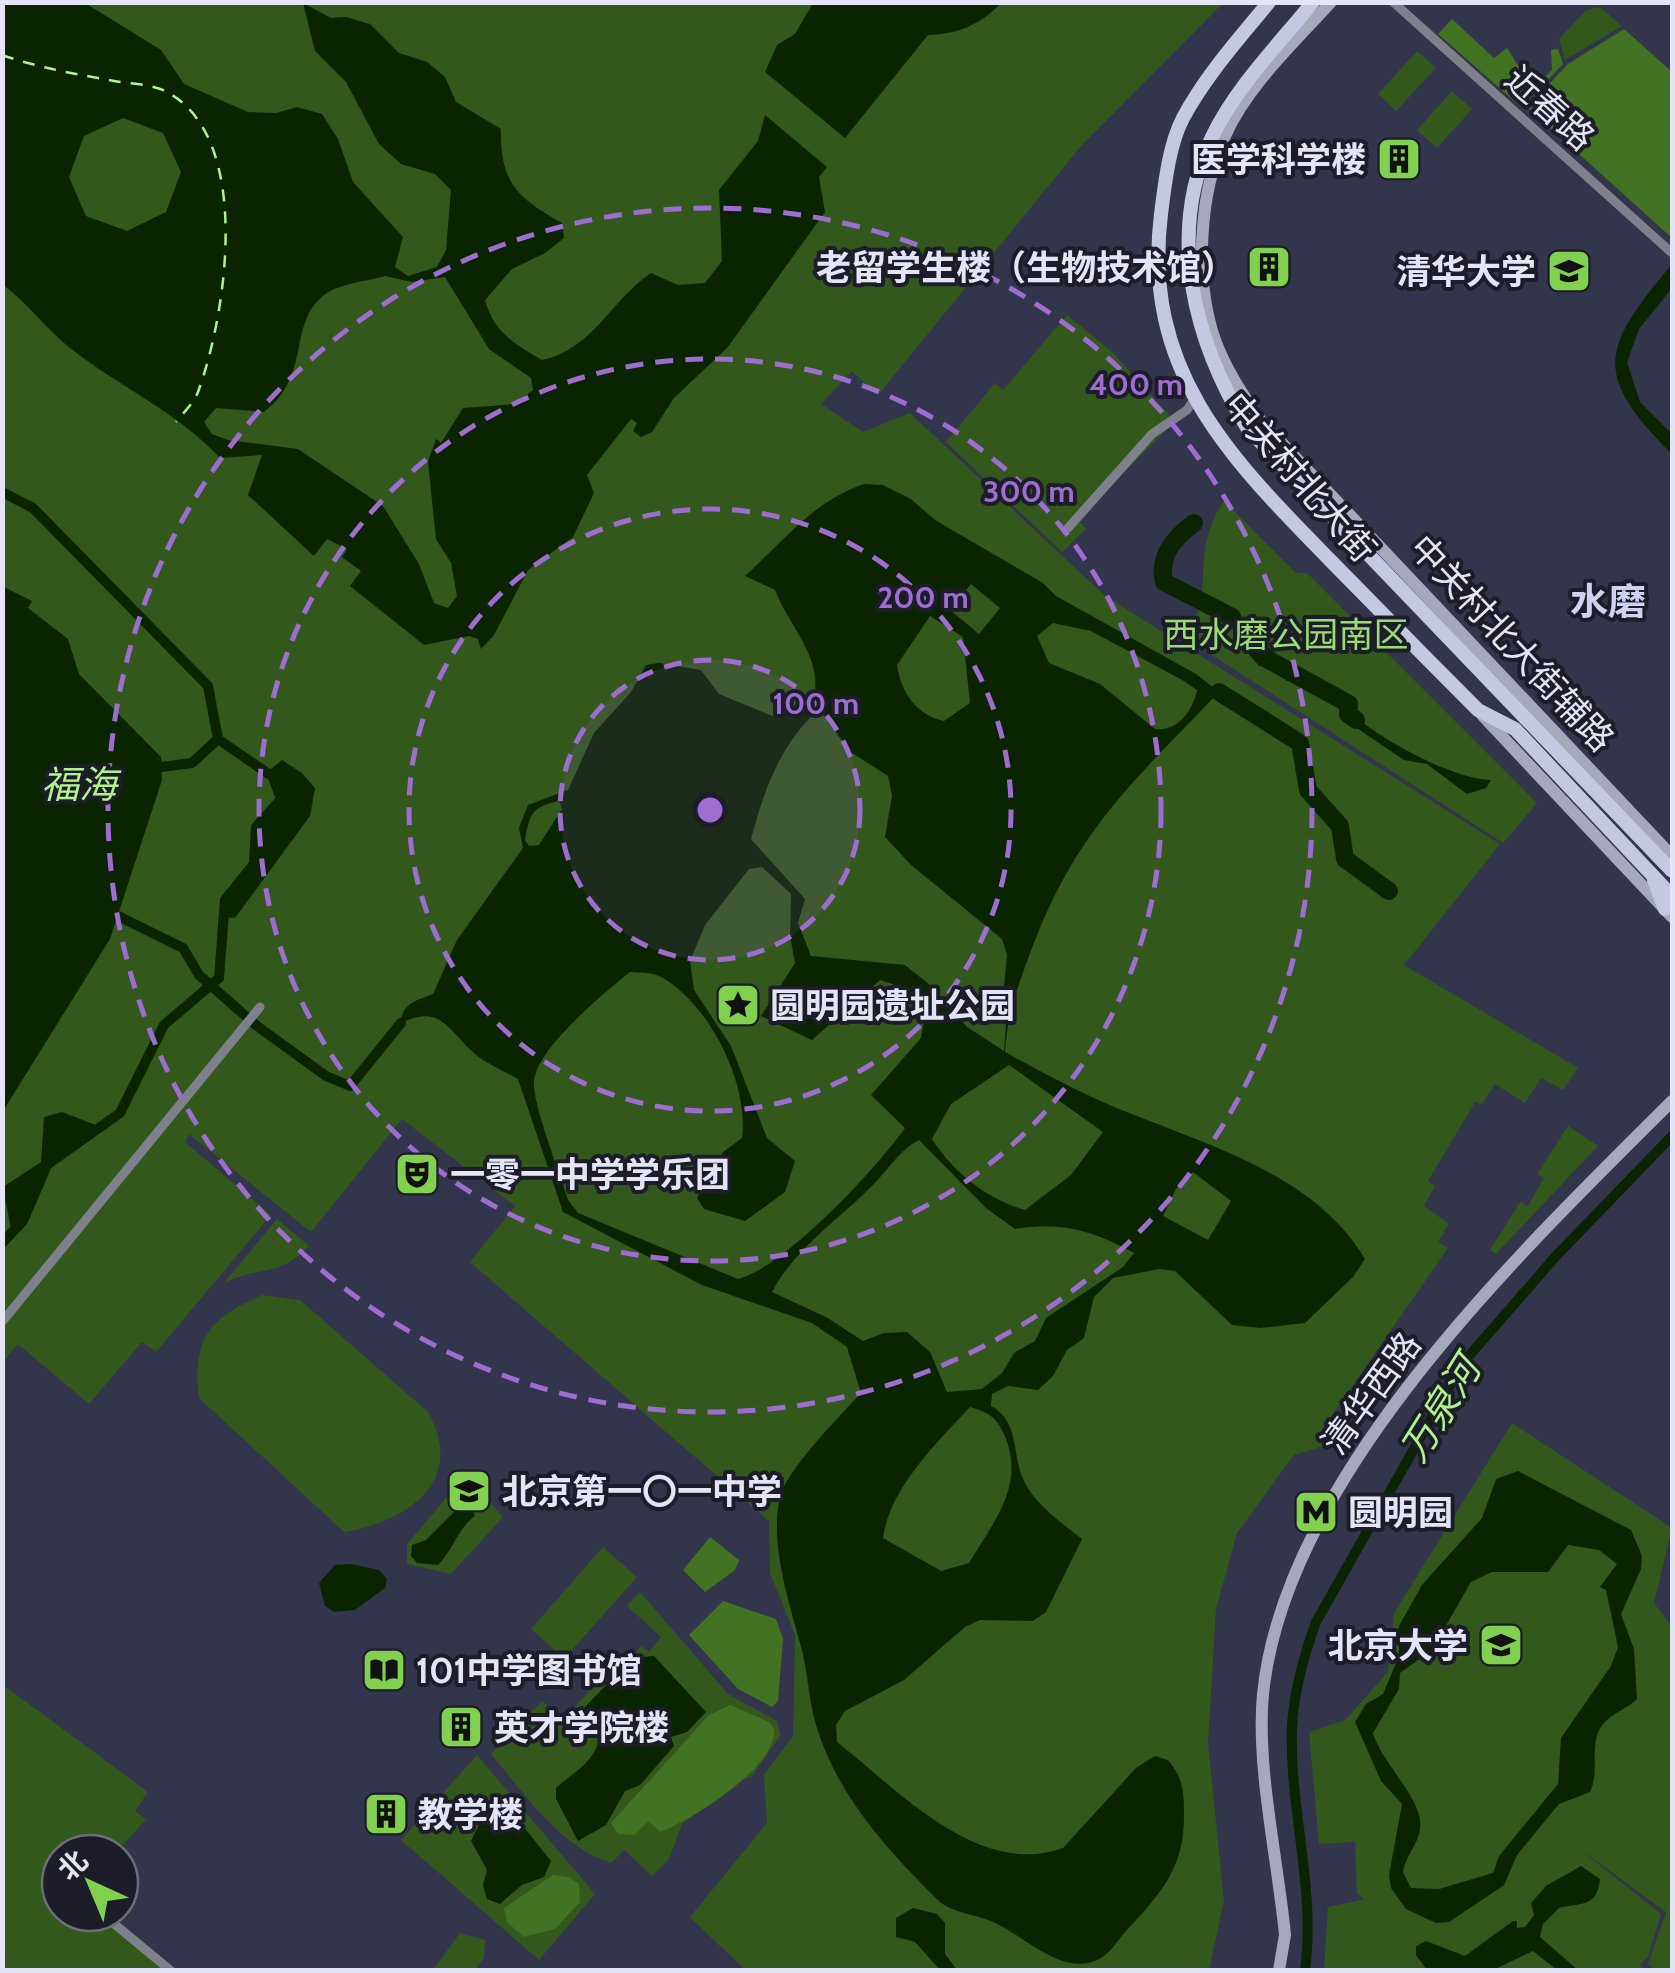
<svg xmlns="http://www.w3.org/2000/svg" width="1675" height="1973" font-family="Cabin,'Noto Sans SC',sans-serif">
<style>
.green{fill:#33581c}
.forest{fill:#427322}
.water{fill:#0b2400;fill-rule:evenodd}
.lines{fill:none;stroke-linecap:round;stroke-linejoin:round}
.canal{stroke:#0b2400;stroke-width:10}
.river{stroke:#0b2400;stroke-width:18}
.ferry{stroke:#aff48a;stroke-width:2.5;stroke-dasharray:12 10;stroke-linecap:butt}
.street{stroke:#7e808c;stroke-width:9}
.secondary{stroke:#a6a8bc;stroke-width:12}
.primary{stroke:#c4c8e1;stroke-width:14}
.ring{fill:none;stroke:#9f6dd2;stroke-width:5;stroke-dasharray:18 12}
.labels{text-anchor:middle;dominant-baseline:central;stroke-width:8;stroke-linejoin:round;paint-order:stroke}
.street-label{font-size:35px;fill:#e3e5f5;stroke:#1c1d28}
.poi-label{font-size:35px;font-weight:bold;fill:#e3e5f5;stroke:#1c1d28;text-anchor:start}
.park-label{font-size:35px;fill:#99dc73;stroke:#1c1d28}
.neighbourhood-label{font-size:38px;font-weight:bold;fill:#ced2f0;stroke:#1c1d28}
.water-label{font-size:38px;font-style:italic;fill:#aff48a;stroke:#1c1d28}
.centre{fill:#9f6dd2;stroke:#1c1d28;stroke-width:5}
.ring-label{font-size:30px;text-anchor:middle;font-weight:bold;fill:#9f6dd2;stroke:#1c1d28;stroke-width:8;stroke-linejoin:round;paint-order:stroke}
</style>
<rect width="100%" height="100%" fill="#33354d"/>
<path class="green" d="M3,3h1220l-142,143 -203,249 -26,-24 -31,33 42,28 47,-19 194,182 396,249 -96,121 174,103 -15,22 -22,-12 -16,25 -30,-19 -13,20 -7,-2 -47,79 7,5 -11,20 25,18 -11,18 10,6 -127,183 3,15 -30,9 -57,78 -21,76 -8,134 16,158 -15,69h-464l-55,-53 77,-94 -3,-48 29,-39 2,-101 -25,-62 -1,-52 -299,-259 45,-56 -113,-87 -91,113 -122,-98 -4,8 86,73 -115,137 -14,-10 -53,62 -71,-60 -15,18z
M1600,7l22,19 -57,34 -6,-21 27,-29z
M1417,51l19,17 -40,43 -18,-17z
M1452,91l20,18 -35,39 -20,-18z
M1067,315l44,36 64,70 -97,98 8,10 -24,23 -116,-110 49,-59 8,7z
M1224,501l72,72h11l230,230 -34,40 -325,-210 23,-24c4,-42 -2,-72 23,-108z
M1568,1126l30,20 -102,108 -6,-4 30,-48 8,4 16,-28 -7,-4z
M277,1219l32,27c-31,32 -47,19 -85,37z
M262,1295l38,5 128,112c39,69 -21,110 -84,120l-145,-134c-7,-61 11,-80 63,-103z
M1512,1423l160,105 -18,75 18,24v343h-16l-8,-6 18,-52 -89,-65 84,67 -13,43 -8,8 5,5h-321l4,-63 37,-8 -8,-5 -2,-52 -36,2 -10,-112 36,-12 43,-48 6,-59z
M466,1475l37,42 -52,57 -44,-10v-20z
M603,1547l34,30 -73,82 -33,-30z
M640,1592l88,102 49,27 3,15 -28,40 -17,7 -53,41 -13,35 -17,17 -28,-26 -13,13c-54,-18 -85,-68 -120,-109l51,-53 21,19 63,-70 7,5 8,-9 8,6 12,-15 -34,-31z
M2,1684l146,108 -13,19 11,8 -30,34h-56v60h37l71,57h-165z
M477,1755l118,139 -56,66 -138,-120z
M460,1933l25,7 -1,18 -9,12h-42z"/>
<path class="forest" d="M1452,19l42,39 13,-10 19,30 19,-1 7,-7 -1,-20 7,-1 5,15 -42,43 -83,-73z
M1624,29l48,43v166l-145,-131 41,-43z
M710,1537l29,23 -4,10 -30,22 -22,-22z
M723,1601l53,18 7,20 -5,62 -6,6 -34,-18 -49,-54z
M730,1705l39,17 5,7c4,37 -82,91 -114,103l-12,-11 -13,14 -17,-1 -7,-11 98,-108z
M553,1875l16,2 10,7 1,18 -25,27 -31,8 -17,-15 -3,-14z"/>
<path class="water" d="M3,2l82,1 76,47 23,34 64,28 28,1 21,-6 25,7 16,25 15,43 50,55 -8,30 13,9 29,-9 9,-17 5,-60 -16,-16 -34,-10 -22,-20 -33,-62 -31,-31 -12,-48 28,15 15,-1 24,7 29,29 28,9 18,15 11,25 45,27c-1,54 16,68 61,94l2,15 -19,15 -33,16 -27,31c9,33 30,44 57,60 50,-10 69,-60 109,-87l27,12 27,-2 17,-22 -3,-71 39,-49 7,-26 62,52 -8,10 6,35 -98,136 -53,50 -22,34 -11,5 -8,-6 4,-8 -6,-4 -44,56 7,18 -21,44 -45,33 -34,65 -13,14 -3,-10 -9,-3 -45,9 -74,-59 11,-15 -19,-14 5,-8 -20,-10 -13,17 -66,-61 14,-40 -42,3c-41,-45 -102,-72 -150,-110 -24,-19 -42,-45 -67,-63zM123,118l40,15 18,39 -15,40 -39,19 -41,-15 -17,-39 15,-41zM385,276l27,6 33,-5 44,72 42,29 2,12 -17,14 -53,4 -22,35 -5,-4 -8,23 8,77 15,24 6,33 -9,12 -14,-5 -15,-39 -36,-58 -85,-57 -70,-9 -16,-6 -8,-12 12,-14 48,4c48,-36 23,-88 60,-117 13,-11 44,-14 61,-19z
M813,3v-1l188,1c-21,22 -43,31 -73,32l-83,103 -80,-66 12,-27 18,-11z
M1672,264v24l-33,41 -12,33 13,40 32,32v20c-82,-81 -69,-107 0,-190z
M864,484l19,1 28,14 24,21 108,63 13,13 140,78 23,18c-82,86 -141,136 -185,251 -14,37 -27,70 -29,109 29,16 58,32 89,46 92,42 216,68 271,161l-12,18 -48,46 -44,5 -29,-3 -57,-54 -16,-2 -46,9 -19,19 -10,41 -17,12 -14,26 -15,14 -30,-4 -16,8 -1,12c30,16 20,51 34,77 11,22 38,41 57,56l-36,73 -13,9 -53,-1 -15,7 -61,53 -59,31 -9,14 1,17c60,47 142,137 226,106l73,-80 19,-12 13,4c16,19 16,33 16,57 0,51 -23,76 -56,112 -13,13 -19,30 -40,34 -35,6 -66,-29 -97,-42 -17,-7 -33,-7 -50,-18 -51,-50 -104,-107 -125,-178 -8,-27 -8,-55 -16,-82 -12,-45 -29,-95 -21,-142 4,-28 62,-86 82,-108l-14,-46 -35,-24 -110,-38 -139,-73 -45,-133c-14,-8 -31,-15 -43,-25 -28,-25 -34,-50 -74,-31 0,-19 16,-23 32,-29l24,-54 66,-92 -4,-20 9,-23 40,-15 26,-57 37,-41 15,-27 13,-2 42,7 18,24 56,23 40,-24c5,-39 -26,-67 -40,-103l-30,-14c39,-35 67,-74 119,-92zM971,584l29,24 -21,26 -29,-24zM930,616l33,21 7,66 -26,18c-28,-6 -43,-29 -47,-56zM1053,623l38,8 93,50 13,9c-4,21 -20,42 -42,39l-55,-45 -51,-21 -12,-27zM819,709l30,42 39,25 4,20 -7,41 26,28 91,74 5,16 -6,64 5,6 -2,26 -37,-24 -32,-38 -30,-24 -94,-9 -13,-33 7,-24 -54,-60c14,-51 28,-93 68,-130zM559,801l3,8 -23,36 -10,1 -4,-6c5,-26 6,-33 34,-39zM762,867l29,27 -1,42 5,27 -34,53 51,24 68,-60 28,9 18,18 -5,31 -50,57 34,33c-29,41 -120,139 -167,151l-160,-66 -10,-13c-8,-26 -36,-97 -34,-119 3,-33 70,-88 96,-109 10,1 22,0 31,5 49,27 88,107 81,161l-19,14 -26,46 7,11 41,12 40,-29 10,-31 -28,-23 -36,-92 -37,-56 -4,-29 15,-36 44,-56zM1009,1065l94,67 -32,43 -46,35c-38,-11 -71,-37 -93,-71l19,-35zM919,1140l67,68 29,21c46,-8 79,2 119,24l-11,14 -77,51 -11,23 -21,12 -12,20 -20,16 -35,3 -17,-40 -23,-20 -23,1 -21,8 -37,-24 -54,-25c22,-42 63,-70 97,-103 18,-17 28,-37 50,-49zM1193,1172l38,29 -23,39 -45,-24 13,-27zM970,1407c18,5 26,10 34,27 22,50 -9,86 -35,129l-28,8 -58,-33c7,-51 54,-95 87,-131z
M2,586l30,15 -4,7 40,31 11,35 82,83 1,23 -52,159 -107,172z
M1215,604l24,13 52,54 13,2 47,33 2,9c31,26 99,64 138,65l-5,8 -19,6 -40,-30 -23,-4 -59,-40 -4,-14 -26,-19 -28,-6 -14,-12 -14,-3 -25,-29 -2,-12 -18,-16z
M282,760l20,13 13,15 -5,28 -75,102 -11,-1 1,-17 29,-36 2,-37 25,-28 -14,-27z
M62,1112l39,15 -54,38 -24,56 -11,13 -9,-47 38,-25 3,-45z
M1518,1471l113,59 11,26 -1,13 -20,45 13,35 3,50c-10,10 -23,13 -33,24 -17,19 -3,47 -14,69l-31,12 -42,51 -13,30 -55,37 -13,1 -30,-14 -15,-21 -2,-13 13,-71 -21,-23 -26,-59 11,-18 17,-10 16,-38v-30l23,-41 60,-67 14,-39zM1568,1545l31,5 18,14 -17,23 6,3 12,57 -7,19 -50,72 -3,46 -59,72 -6,17 -54,16 -28,-1 -8,-16c2,-16 16,-28 17,-44 4,-28 -38,-64 -47,-95l26,-44 1,-16 32,-23 39,-68 21,-10h56z
M459,1507l13,1 3,8c-18,13 -21,33 -37,49l-21,-2 -6,-7 1,-11 14,-5z
M351,1564l28,6 8,9 -2,9 -30,22 -21,2 -9,-6 -6,-23 16,-18z
M654,1656l52,56 -19,20 -16,5 3,9 -34,39 -15,6 -19,34 -28,16 -22,-42v-11c19,-17 38,-25 44,-51l-20,-25 34,-35 7,3 5,-5 -2,-8 7,-9z
M511,1811l40,50 -7,16 -22,8 -22,19 -13,-5 -4,-14 4,-15 -16,-29 8,-16z
M1581,1866l19,13c-3,30 -20,23 -41,29l-16,16 -3,13 38,33h-21l-24,-19 -40,19h-66l-11,-15v-9l10,-5 39,15 48,-35h4v7l8,-1 9,-12 -3,-12 15,-17z
M913,1908l24,6 8,9v31l12,16h-17l-25,-28 -19,-5v-19z"/>
<g class="lines">
<path class="canal" d="M2,492l31,16 175,178 10,53 55,38 8,22 -25,28 -2,37 -29,36 -6,78 -55,47 -44,88 -73,52 -24,56 -21,22
M161,767l31,-4 26,-24
M118,916l65,32 16,27 58,51 69,50 24,10 51,-63
M1305,1970c11,-82 -16,-161 -13,-244 2,-35 12,-71 24,-104l146,-258 94,-108 116,-120"/>
<path class="river" d="M1194,523c-20,15 -36,33 -30,59l68,35
M1267,659l82,45 -1,10 8,6
M1219,692l81,51 8,47 32,36 5,33 44,32"/>
<path class="ferry" d="M2,55c37,13 74,19 112,26 16,3 39,3 53,11 87,47 59,224 31,300 -4,11 -15,21 -22,30"/>
<path class="street" d="M1393,2l279,251
M1068,528l84,-94 35,-24 6,-9
M2,1322l258,-315
M101,1913l69,57"/>
<path class="secondary" d="M1331,2c-37,41 -83,83 -106,134 -26,58 -31,143 -10,204 11,30 28,55 46,81l411,435
M1482,715l190,202
M1279,1970l6,-35c-7,-74 -29,-169 -22,-241 22,-219 260,-444 409,-593"/>
<path class="primary" d="M1269,2c-30,37 -63,73 -86,116 -14,27 -18,65 -22,96 -19,156 67,242 168,345 49,50 99,101 149,151l37,19 157,167
M1313,2c-35,43 -77,85 -101,135 -47,98 -17,206 36,292l424,442
M1654,880l11,29"/>
</g>
<circle cx="710" cy="810" r="150" fill="#9f6dd2" fill-opacity=".12"/>
<g class="ring">
<circle cx="710" cy="810" r="150"/>
<circle cx="710" cy="810" r="301"/>
<circle cx="710" cy="810" r="451"/>
<circle cx="710" cy="810" r="602"/>
</g>
<defs>
<symbol id="building-square" viewBox="-11 -11 22 22"><rect x="-9" y="-9" width="18" height="18" rx="4" fill="#81d050" stroke="#1c1d28"/><path d="M-4-6H4V6H1V3H-1V6H-4ZM-2.5-4.3h1.7v1.8h-1.7ZM.8-4.3h1.7v1.8H.8ZM-2.5-1h1.7V.8h-1.7ZM.8-1h1.7V.8H.8Z" fill="#111"/></symbol>
<symbol id="university-square" viewBox="-11 -11 22 22"><rect x="-9" y="-9" width="18" height="18" rx="4" fill="#81d050" stroke="#1c1d28"/><path d="M0-5L7-2L0 1L-7-2ZM-4 1L0 2.5L4 1V4Q0 6-4 4Z" fill="#111"/></symbol>
<symbol id="sight-square" viewBox="-11 -11 22 22"><rect x="-9" y="-9" width="18" height="18" rx="4" fill="#81d050" stroke="#1c1d28"/><path d="M0-6L1.8-2.2L6-1.7L2.9 1.2L3.7 5.4L0 3.3L-3.7 5.4L-2.9 1.2L-6-1.7L-1.8-2.2Z" fill="#111"/></symbol>
<symbol id="theatre-square" viewBox="-11 -11 22 22"><rect x="-9" y="-9" width="18" height="18" rx="4" fill="#81d050" stroke="#1c1d28"/><path d="M-5-5.5Q0-4 5-5.5V0Q5 5 0 6Q-5 5-5 0ZM-3.3-2.5H-1v1.5H-3.3ZM1-2.5H3.3v1.5H1ZM-2.8 1Q0 5.5 2.8 1Z" fill="#111"/></symbol>
<symbol id="school-square" viewBox="-11 -11 22 22"><rect x="-9" y="-9" width="18" height="18" rx="4" fill="#81d050" stroke="#1c1d28"/><path d="M0-5L7-2L0 1L-7-2ZM-4 1L0 2.5L4 1V4Q0 6-4 4Z" fill="#111"/></symbol>
<symbol id="metro-square" viewBox="-11 -11 22 22"><rect x="-9" y="-9" width="18" height="18" rx="4" fill="#81d050" stroke="#1c1d28"/><path d="M-5.5 5V-5H-3L0 0L3-5H5.5V5H3V-.5L0 4L-3-.5V5Z" fill="#111"/></symbol>
<symbol id="library-square" viewBox="-11 -11 22 22"><rect x="-9" y="-9" width="18" height="18" rx="4" fill="#81d050" stroke="#1c1d28"/><path d="M-6-4Q-3-5.5-.7-3.5V5Q-3 3-6 4ZM6-4Q3-5.5 .7-3.5V5Q3 3 6 4Z" fill="#111"/></symbol>
</defs>
<g fill-rule="evenodd">
<use href="#building-square" x="1374" y="134" width="50" height="50"/>
<use href="#building-square" x="1244" y="242" width="50" height="50"/>
<use href="#university-square" x="1544" y="246" width="50" height="50"/>
<use href="#sight-square" x="713" y="980" width="50" height="50"/>
<use href="#theatre-square" x="392" y="1149" width="50" height="50"/>
<use href="#school-square" x="444" y="1466" width="50" height="50"/>
<use href="#metro-square" x="1291" y="1487" width="50" height="50"/>
<use href="#university-square" x="1476" y="1620" width="50" height="50"/>
<use href="#library-square" x="359" y="1645" width="50" height="50"/>
<use href="#building-square" x="436" y="1702" width="50" height="50"/>
<use href="#building-square" x="361" y="1789" width="50" height="50"/>
</g>
<g class="labels">
<g class="street-label">
<text transform="translate(1550 108) rotate(42)">近春路</text>
<text transform="translate(1300 477) rotate(49)">中关村北大街</text>
<text transform="translate(1512 643) rotate(47)">中关村北大街辅路</text>
<text transform="translate(1371 1393) rotate(-54)">清华西路</text>
</g>
<g class="poi-label">
<text x="1366" y="159" text-anchor="end">医学科学楼</text>
<text x="1236" y="267" text-anchor="end">老留学生楼（生物技术馆）</text>
<text x="1536" y="271" text-anchor="end">清华大学</text>
<text x="770" y="1005">圆明园遗址公园</text>
<text x="450" y="1174">一零一中学学乐团</text>
<text x="502" y="1491">北京第一〇一中学</text>
<text x="1348" y="1512">圆明园</text>
<text x="1468" y="1645" text-anchor="end">北京大学</text>
<text x="416" y="1670">101中学图书馆</text>
<text x="494" y="1727">英才学院楼</text>
<text x="418" y="1814">教学楼</text>
</g>
<g class="park-label">
<text x="1286" y="634">西水磨公园南区</text>
</g>
<g class="neighbourhood-label">
<text x="1608" y="601">水磨</text>
</g>
<g class="water-label">
<text x="79" y="784">福海</text>
<text transform="translate(1440 1409) rotate(-58)">万泉河</text>
</g>
</g>
<circle cx="710" cy="810" r="15" class="centre"/>
<g class="ring-label">
<text x="1136" y="395">400 m</text>
<text x="1029" y="502">300 m</text>
<text x="923" y="608">200 m</text>
<text x="816" y="714">100 m</text>
</g>
<rect width="1675" height="1973" fill="none" stroke="#e3e5f5" stroke-width="10"/>
<g transform="translate(90 1883) rotate(316)"><circle r="48" fill="#1c1d28" stroke="#6c6d7a" stroke-width="2.5"/>
<path d="M0-8L18 38L0 25L-18 38Z" fill="#81d050"/>
<text y="-15" font-size="28" font-weight="bold" text-anchor="middle" fill="#e3e5f5">北</text>
</g>
</svg>
